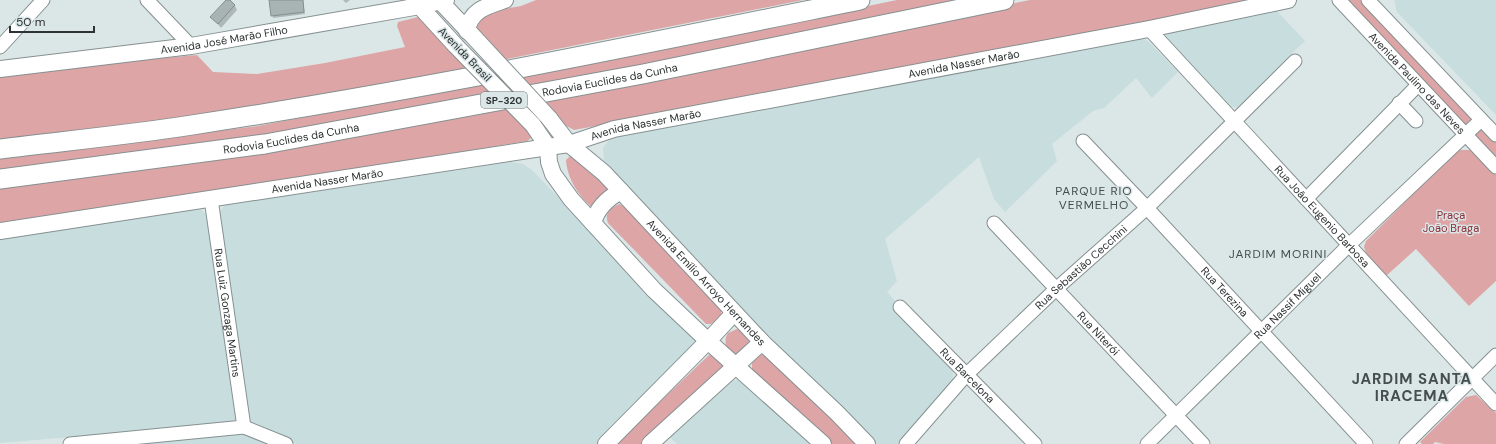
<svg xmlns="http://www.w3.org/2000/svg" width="1496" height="444" font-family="'DM Sans',sans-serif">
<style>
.built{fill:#c8ddde}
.green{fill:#dea5a6}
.shadow{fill:#0003}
.building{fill:#a8b3b4;stroke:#858f90}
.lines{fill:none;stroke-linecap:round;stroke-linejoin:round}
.minor-casing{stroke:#869091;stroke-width:15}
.major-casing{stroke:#869091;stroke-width:18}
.highway-casing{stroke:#869091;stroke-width:21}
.minor{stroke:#fff;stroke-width:13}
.major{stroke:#fff;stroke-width:16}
.highway{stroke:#fff;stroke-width:19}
.major-bridge-casing{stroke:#869091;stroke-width:18;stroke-linecap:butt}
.major-bridge{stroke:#fff;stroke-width:16}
.labels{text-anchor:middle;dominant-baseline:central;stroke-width:3;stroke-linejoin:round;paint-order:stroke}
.shield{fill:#dbe6e7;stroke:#616868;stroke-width:1}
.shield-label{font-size:10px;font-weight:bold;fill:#2d3232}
.street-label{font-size:11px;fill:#2d3232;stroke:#dbe6e7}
.park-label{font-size:11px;fill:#892d37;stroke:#dbe6e7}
.neighbourhood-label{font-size:12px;letter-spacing:1px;fill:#444e4f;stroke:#dbe6e7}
.district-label{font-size:15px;font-weight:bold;letter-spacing:1px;fill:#444e4f;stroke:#dbe6e7}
</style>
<rect width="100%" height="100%" fill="#dbe6e7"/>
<path class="built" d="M1394,0h102v115l-99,-103z
M1276,10l29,31 -13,12 -54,55 -9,-2 -64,-68 2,-6z
M1135,37l13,4 30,31 -26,26 -16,-20 -32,30 -11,3 -41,33 5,17 -52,51 -11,-13 -15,-42 -94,82 12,42 -10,11 10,11 -2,8 58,60v9l-55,64h-21l-32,-35 -106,-100 -135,-147 -1,-14 8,-10z
M511,162l12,2 9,6 161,167 4,7 -5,8 -95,92h-300l-32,-12 -16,-11 -29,-202v-8l5,-6z
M199,208l8,7 30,202 -2,3 -3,3 -232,20v-206z
M738,380l76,63 1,1h-138l-9,-8 59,-55z
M237,433l8,1 25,10h-133z"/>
<path class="green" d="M536,0h267l-301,60 -22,-25 -3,-7 4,-9 11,-8 29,-5z
M897,0h81l-446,92 -13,-14z
M1030,0h226l-124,25 -558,105 -11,-6 -23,-24z
M1347,0h16l110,117 1,5 -12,5z
M418,17l7,2 45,50 -282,49 -188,25v-68l64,-8 133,-12 16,17 44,2 68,-11 80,-16 -8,-21 1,-4z
M482,83l13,13 -231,43 -264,35v-16l258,-32z
M504,106l30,30 -7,5 -322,53 -205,30v-38l203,-24z
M1478,130h7l11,12v20l-22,-27z
M1460,150h12l24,25v106l-27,25 -53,-57 -30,27 -20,-23 -2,-6 2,-6 83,-83z
M570,156h6l34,33 -17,19c-14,-11 -26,-30 -27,-48z
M619,204l6,3 97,99 -1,10 -10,8h-5l-98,-101c-4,-10 3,-15 11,-19z
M737,329c6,2 12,7 12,14l-10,11c-12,0 -17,-11 -11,-21z
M715,354l8,8 -1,8 -79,74h-27l93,-89z
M760,355h9l91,89h-29l-79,-73v-8z
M1476,395l20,18v31h-52l-9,-2 -2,2h-11l-2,-2 46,-45z"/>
<path class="shadow" d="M227,0l8,6 2,4 -16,18 -9,-11z
M270,0h33l2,14 -32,4z
M343,0h7l-4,3z"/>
<path class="building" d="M226,0h4l5,5 -17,19 -8,-7z
M269,0h34l1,12 -33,4z"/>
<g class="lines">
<defs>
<g id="minor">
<path d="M147,0l44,46"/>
<path id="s1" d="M1339,0l157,167"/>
<path d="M1368,0l128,135"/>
<path id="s2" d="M1149,29l347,375"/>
<path d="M0,47l43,-47"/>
<path d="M1399,103l17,18"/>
<path id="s3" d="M1083,141l64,67 219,236"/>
<path id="s4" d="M211,199l33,228"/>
<path d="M1306,199l112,-114"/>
<path id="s5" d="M994,223l209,221"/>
<path id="s6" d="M900,307l135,137"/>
<path d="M70,444l174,-17 42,17"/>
<path id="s7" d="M906,444l61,-70 89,-85 91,-81 148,-147"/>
<path id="s8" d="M1147,444l202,-199 132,-125"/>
<path d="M1406,444l90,-89"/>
</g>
<g id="major">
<path d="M414,0l42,46"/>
<path d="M439,0l32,34"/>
<path d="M467,31c3,-21 20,-25 38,-31"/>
<path id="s9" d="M0,69l191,-23 229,-40 26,-6"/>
<path id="s10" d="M549,118l20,26 35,29 158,169 75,71 30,31"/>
<path d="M533,125l15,22 1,15 4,12 18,25 83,91 54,51 115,103"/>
<path d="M593,223c4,-15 15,-25 28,-32"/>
<path id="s11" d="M0,231l548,-84 21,-3 45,-15 535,-100 139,-29"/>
<path d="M606,444l102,-103 26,-28"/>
<path d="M650,444l112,-102"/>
</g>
<g id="highway">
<path d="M0,149c64,-8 128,-14 192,-24 224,-34 446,-80 668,-125"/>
<path id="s12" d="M0,179l265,-35 378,-70 361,-74"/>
</g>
</defs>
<use href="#minor" class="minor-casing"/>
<use href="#major" class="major-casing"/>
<use href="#highway" class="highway-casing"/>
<use href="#minor" class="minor"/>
<use href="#major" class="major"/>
<use href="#highway" class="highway"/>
<defs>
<path id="major-bridge" d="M471,34l78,84
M456,46l77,79"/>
</defs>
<use href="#major-bridge" class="major-bridge-casing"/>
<use href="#major-bridge" class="major-bridge"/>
</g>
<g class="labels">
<rect class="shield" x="481" y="92" width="46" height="16" rx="3"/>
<g class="shield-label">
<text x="504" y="100">SP-320</text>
</g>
<g class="street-label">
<text stroke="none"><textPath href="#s9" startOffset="226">Avenida José Marão Filho</textPath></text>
<text transform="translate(465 54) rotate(46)">Avenida Brasil</text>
<text stroke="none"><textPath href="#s11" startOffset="979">Avenida Nasser Marão</textPath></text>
<text stroke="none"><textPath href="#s12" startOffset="618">Rodovia Euclides da Cunha</textPath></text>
<text stroke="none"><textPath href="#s1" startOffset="114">Avenida Paulino das Neves</textPath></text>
<text stroke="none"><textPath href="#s11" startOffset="655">Avenida Nasser Marão</textPath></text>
<text stroke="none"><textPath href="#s12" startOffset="294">Rodovia Euclides da Cunha</textPath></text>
<text stroke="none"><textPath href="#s11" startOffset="331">Avenida Nasser Marão</textPath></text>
<text stroke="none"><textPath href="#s2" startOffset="255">Rua João Eugenio Barbosa</textPath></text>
<text stroke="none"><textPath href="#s7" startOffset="249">Rua Sebastião Cecchini</textPath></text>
<text stroke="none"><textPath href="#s10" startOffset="228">Avenida Emílio Arroyo Hernandes</textPath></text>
<text stroke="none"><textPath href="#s3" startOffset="207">Rua Terezina</textPath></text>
<text stroke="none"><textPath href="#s8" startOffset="197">Rua Nassif Miguel</textPath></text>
<text stroke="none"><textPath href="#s4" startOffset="115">Rua Luiz Gonzaga Martins</textPath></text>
<text stroke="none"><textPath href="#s5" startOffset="152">Rua Niterói</textPath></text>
<text stroke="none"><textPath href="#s6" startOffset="96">Rua Barcelona</textPath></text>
</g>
<g class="park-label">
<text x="1451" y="215">Praça<tspan x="1451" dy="13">João Braga</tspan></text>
</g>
<g class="neighbourhood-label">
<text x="1094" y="191">PARQUE RIO<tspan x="1094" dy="14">VERMELHO</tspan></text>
<text x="1278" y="254">JARDIM MORINI</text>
</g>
<g class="district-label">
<text x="1412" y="379">JARDIM SANTA<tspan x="1412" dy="17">IRACEMA</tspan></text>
</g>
</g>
<path d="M10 26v6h84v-6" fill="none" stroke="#2d3232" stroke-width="2"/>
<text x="16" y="26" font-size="12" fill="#2d3232" stroke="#dbe6e7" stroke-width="3" paint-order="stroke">50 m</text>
</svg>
